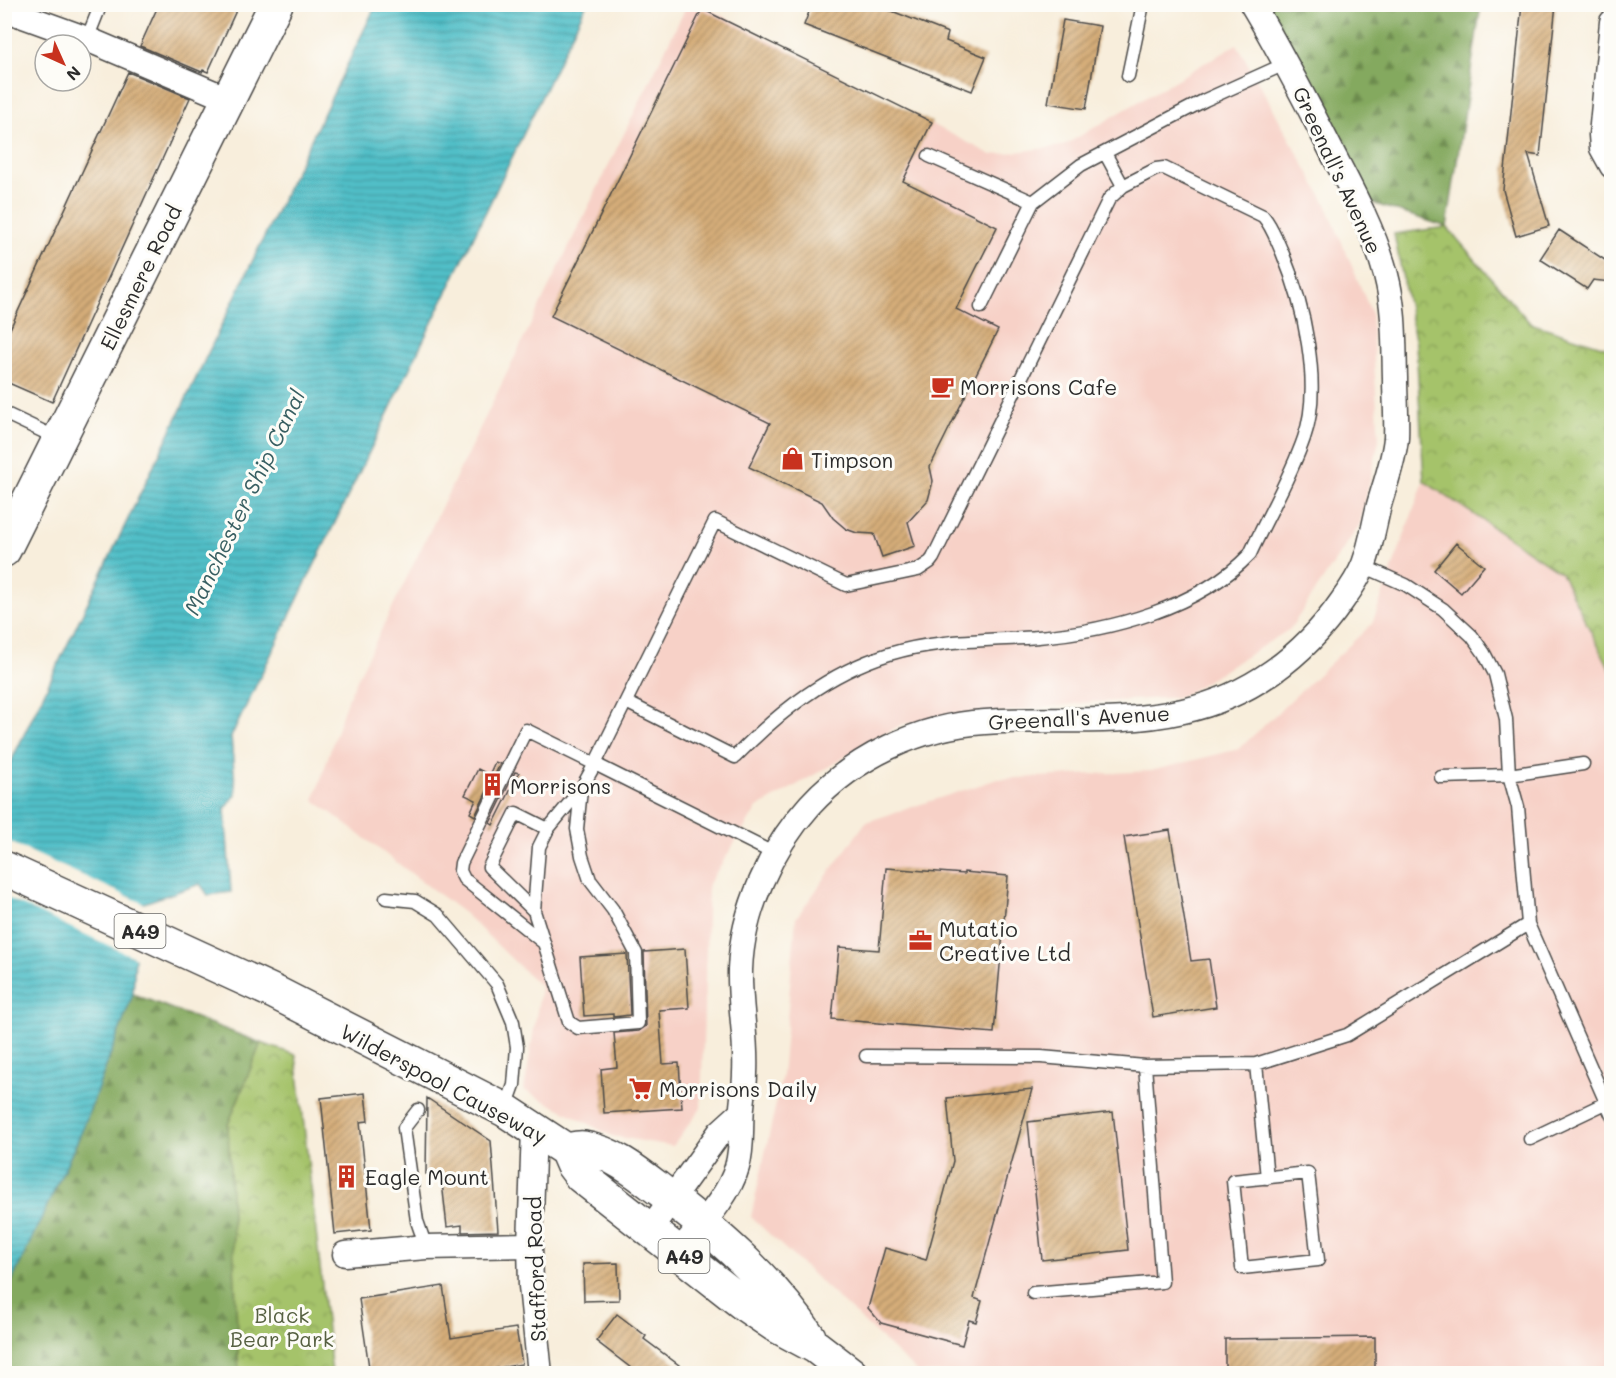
<svg xmlns="http://www.w3.org/2000/svg" width="1616" height="1378" font-family="Mali,sans-serif">
<style>
.built{fill:#f7d1c7}
.forest{fill:url(#forest-firs);stroke:#586a44;stroke-width:1.5}
.park{fill:url(#park-crowns);stroke:#68774a;stroke-width:1.5}
.water{fill:url(#water-rules);stroke:#3e757a;stroke-width:1.5}
.pier{fill:#f8eedc}
.building{fill:url(#building-hatch)}
.lines{fill:none;stroke-linecap:round;stroke-linejoin:round}
.service-casing{stroke:#4a4846;stroke-width:15}
.minor-casing{stroke:#4a4846;stroke-width:27}
.secondary-casing{stroke:#4a4846;stroke-width:36}
.trunk-casing{stroke:#4a4846;stroke-width:36}
.service{stroke:#fff;stroke-width:12}
.minor{stroke:#fff;stroke-width:24}
.secondary{stroke:#fff;stroke-width:33}
.trunk{stroke:#fff;stroke-width:33}
.labels{text-anchor:middle;dominant-baseline:central;stroke-width:6;stroke-linejoin:round;paint-order:stroke}
.shield{fill:#fdfcf7;stroke:#6a6a68;stroke-width:1.5}
.shield-label{font-size:20px;font-weight:bold;fill:#2b2b2b}
.street-label{font-size:21px;fill:#2b2b2b;stroke:#fdfcf7}
.poi-label{font-size:21px;fill:#2b2b2b;stroke:#fdfcf7;text-anchor:start}
.park-label{font-size:21px;fill:#566041;stroke:#fdfcf7}
.water-label{font-size:22px;font-style:italic;fill:#385f62;stroke:#fdfcf7}
</style>
<defs>
<pattern id="forest-firs" width="22" height="20" patternUnits="userSpaceOnUse" patternTransform="scale(1.5)"><rect width="22" height="20" fill="#84a95e"/><path d="M5 1l3.5 6h-7zM16 11l3.5 6h-7z" fill="#6c8a4e"/></pattern>
<pattern id="park-crowns" width="20" height="18" patternUnits="userSpaceOnUse" patternTransform="scale(1.5)"><rect width="20" height="18" fill="#a5c36a"/><path d="M2 6a3 3 0 1 1 6 0M12 15a3 3 0 1 1 6 0" fill="none" stroke="#879f57"/></pattern>
<pattern id="water-rules" width="6" height="5" patternUnits="userSpaceOnUse" patternTransform="scale(1.5)"><rect width="6" height="5" fill="#51bfc8"/><path d="M0 2.5h6" fill="none" stroke="#439ba3"/></pattern>
<pattern id="building-hatch" width="6" height="6" patternUnits="userSpaceOnUse" patternTransform="scale(1.5)"><rect width="6" height="6" fill="#d5ad79"/><path d="M-1 1l2-2M0 6l6-6M5 7l2-2" fill="none" stroke="#ad8d63"/></pattern>
</defs>
<rect width="100%" height="100%" fill="#fdfcf7"/>
<filter id="ink" filterUnits="userSpaceOnUse"><feTurbulence type="fractalNoise" baseFrequency=".0167" numOctaves="2"/><feDisplacementMap in="SourceGraphic" scale="12" xChannelSelector="R" yChannelSelector="G"/><feConvolveMatrix kernelMatrix="1 2 1 2 8 2 1 2 1" color-interpolation-filters="sRGB"/></filter>
<filter id="wash" filterUnits="userSpaceOnUse"><feTurbulence type="fractalNoise" baseFrequency=".008" numOctaves="4" result="noise"/><feDisplacementMap in="SourceGraphic" scale="24" xChannelSelector="R" yChannelSelector="G"/><feGaussianBlur stdDeviation="1.35" result="paint"/><feColorMatrix in="noise" values="0 0 0 0 0 0 0 0 0 0 0 0 0 0 0 0 0 1.4 0 .05"/><feComposite in="paint" operator="in"/></filter>
<g filter="url(#wash)">
<rect width="100%" height="100%" fill="#f8eedc"/>
<path class="built" d="M687,5h14l291,150 71,-9 174,-102 89,160 45,108 8,128 -19,84 -70,105 -109,68 -98,6 -181,21 -145,84 -49,77 -7,223 -28,38 -61,-10 -88,-46 17,-103 -76,-73 -151,-114 33,-100z
M1424,481l137,92 50,98v702h-693l-167,-156 31,-141 14,-158 70,-96 132,-43 153,-8 88,-22 133,-125z"/>
<path class="forest" d="M1253,5h228l-34,222 -91,-29z
M133,994l128,49 -33,82 11,248 -234,1v-78l77,-165z"/>
<path class="park" d="M1447,227l83,96 81,26v322l-50,-98 -137,-92 -8,-137 -22,-110z
M261,1043l35,12 36,318h-93l-11,-248z"/>
<path class="water" d="M376,5h210l-355,732 5,57 -11,15 6,83 -23,3 -8,-11 -62,21 -5,89 -51,137 -77,165v-522z"/>
<path class="pier" d="M5,840l142,65 -7,2 -2,52 -133,-62z"/>
<g id="blocks">
<path class="building" d="M159,4h80l-31,68 -5,-2 -1,2 -62,-26z
M812,4h62l74,29 -2,8 40,16 -14,34 -168,-66z
M1522,4h34l-16,152 -12,-2 21,72 -33,10 -13,-46z
M702,9l230,113 -29,59 94,46 -41,82 42,21 -68,137 3,14 -5,19 -20,22 7,24 -33,11 -8,-23 -17,-1 -11,-4 -13,-11 -11,-16 -73,-35 21,-44 -219,-107z
M1063,20l37,6 -14,83 -38,-6z
M128,72l62,26 -138,304 -48,-21v-39z
M1559,230l52,34v18l-18,-2 -6,9 -47,-30z
M1456,543l28,23 -23,27 -27,-23z
M495,762l5,2 -25,52 -5,-3 6,-13 -11,-5 13,-26 11,6z
M515,772l4,1 -26,52 -3,-2z
M1170,830l21,131 18,-2 7,48 -63,10 -29,-180z
M886,868l78,6v-2l44,4 -14,157 -162,-14 7,-72 40,3z
M685,949l4,59 -30,2 4,54 16,-1 3,45 -78,5 -3,-44 16,-2 -3,-34 25,-2 7,-5 -2,-74z
M627,954l3,61 -17,2v-3l-29,2 -4,-59z
M1032,1089l-58,209 8,3 -6,21 -7,-2 -7,25 -81,-22 -13,-15 17,-60 41,12 27,-99 -6,-63z
M365,1093l3,28 -8,1 11,108 -36,4 -14,-136z
M427,1098l64,43 7,90 -36,1v-7l-15,2 -6,-54 -15,1z
M1113,1112l15,138 -86,10 -14,-138z
M618,1263l1,37 -35,1 -1,-37z
M443,1286l8,52 65,-10 6,36 -57,10h-95l-11,-75z
M617,1314l29,22 -2,3 47,35h-52l-43,-33z
M1375,1337v37h-150v-35z"/>
</g>
</g>
<g filter="url(#ink)">
<use href="#blocks" fill-opacity="0" stroke="#4a4846" stroke-width="1.5"/>
<g class="lines">
<defs>
<path id="service" d="M87,39l14,-35
M1128,76l15,-72
M1105,153l18,33
M929,156l104,46 -52,105
M1033,202l48,-37 124,-65 82,-37
M4,413l55,26
M1363,566l43,19 37,24 29,27 12,17 11,21 11,45 3,56 9,32 10,117 84,192
M1441,777l68,-2 74,-11
M581,789l-4,40 5,27 8,24 23,30 23,43 2,70 -60,5 -9,-6 -35,-111 5,-64 9,-18 33,-40 14,-25 180,90
M386,898l29,3 23,14 59,69 16,38 4,25 -3,38 -9,25
M534,911l-45,-44 27,-54 32,16
M544,943l-80,-64 -4,-8 1,-8 65,-133 69,34 120,-243 131,64 72,-15 12,-8 3,-4 176,-359 14,-13 33,-17 8,-1 99,48c9,10 13,23 19,36 21,50 41,133 22,186 -13,38 -37,79 -54,116 -51,54 -141,77 -212,83 -50,4 -101,2 -149,17 -61,19 -110,58 -154,103l-109,-55
M866,1056l175,1 104,9 111,-2 91,-29 181,-111
M1256,1064l11,114
M418,1110l-14,18 13,93 9,26
M1530,1139l82,-39
M1308,1173l10,87 -76,8 -9,-87z
M1033,1293l129,-11 -17,-216"/>
<path id="minor" d="M4,9l83,30 141,60
M1612,22l-11,113 1,13 10,18
M534,1128l-4,117 1,41 9,88
M650,1229l70,-97 21,-19
M679,1252c19,-24 50,-55 58,-85 6,-20 3,-39 5,-60 1,-11 3,-23 3,-34 2,-35 -6,-69 -5,-103 2,-59 31,-122 70,-165 44,-48 109,-79 175,-83 65,-5 132,4 198,-11 66,-14 121,-55 159,-110 8,-11 17,-24 22,-37 7,-19 10,-39 15,-59 6,-21 15,-45 17,-67 1,-19 -1,-40 -1,-60 -1,-35 0,-69 -9,-103 -11,-41 -32,-81 -52,-119 -26,-51 -52,-102 -82,-152
M345,1254l81,-7 104,-2"/>
<path id="secondary" d="M4,550l272,-546"/>
<path id="trunk" d="M4,868l272,125 229,117 61,40 6,14 9,12 163,128 31,21 41,22 35,27
M566,1150c6,-1 13,-3 18,-2 28,4 54,25 76,42 55,42 110,89 149,147"/>
</defs>
<use href="#service" class="service-casing"/>
<use href="#minor" class="minor-casing"/>
<use href="#secondary" class="secondary-casing"/>
<use href="#trunk" class="trunk-casing"/>
<use href="#service" class="service"/>
<use href="#minor" class="minor"/>
<use href="#secondary" class="secondary"/>
<use href="#trunk" class="trunk"/>
</g>
</g>
<defs>
<symbol id="cafe-bare" viewBox="-9 -9 18 18"><path d="M-5.5-4.5H6V0H3Q3 3.5 0 3.5H-2.5Q-5.5 3.5-5.5 0ZM3-3.2v2h1.7v-2ZM-6 4.5H4V6H-6Z" fill="#c8321e" stroke="#fdfcf7" stroke-width="2.5" paint-order="stroke"/></symbol>
<symbol id="shop-bare" viewBox="-9 -9 18 18"><path d="M-5-2.5h2.3a2.7 3.5 0 0 1 5.4 0H5L5.5 6h-11ZM-1.5-2.5h3a1.5 2.3 0 0 0-3 0Z" fill="#c8321e" stroke="#fdfcf7" stroke-width="2.5" paint-order="stroke"/></symbol>
<symbol id="building-bare" viewBox="-9 -9 18 18"><path d="M-4-6H4V6H1V3H-1V6H-4ZM-2.5-4.3h1.7v1.8h-1.7ZM.8-4.3h1.7v1.8H.8ZM-2.5-1h1.7V.8h-1.7ZM.8-1h1.7V.8H.8Z" fill="#c8321e" stroke="#fdfcf7" stroke-width="2.5" paint-order="stroke"/></symbol>
<symbol id="office-bare" viewBox="-9 -9 18 18"><path d="M-6-3h4V-5.5h4V-3h4V5H-6ZM-1-4.5V-3h2v-1.5ZM-6 0V1H6V0Z" fill="#c8321e" stroke="#fdfcf7" stroke-width="2.5" paint-order="stroke"/></symbol>
<symbol id="supermarket-bare" viewBox="-9 -9 18 18"><path d="M-6-5.5h2.5l.6 2H6L4.5 2H-2.5L-4.4-4H-6ZM-1.5 3.2a1.3 1.3 0 1 0 .1 0ZM3 3.2a1.3 1.3 0 1 0 .1 0Z" fill="#c8321e" stroke="#fdfcf7" stroke-width="2.5" paint-order="stroke"/></symbol>
</defs>
<g fill-rule="evenodd">
<use href="#cafe-bare" x="926" y="370" width="33" height="33"/>
<use href="#shop-bare" x="776" y="442" width="33" height="33"/>
<use href="#building-bare" x="476" y="768" width="33" height="33"/>
<use href="#office-bare" x="904" y="924" width="33" height="33"/>
<use href="#supermarket-bare" x="624" y="1072" width="33" height="33"/>
<use href="#building-bare" x="330" y="1160" width="33" height="33"/>
</g>
<g class="labels">
<g class="shield">
<rect x="114.5" y="914" width="51" height="34" rx="4.5"/>
<rect x="658.5" y="1239" width="51" height="34" rx="4.5"/>
</g>
<g class="shield-label">
<text x="140" y="931">A49</text>
<text x="684" y="1256">A49</text>
</g>
<g class="street-label">
<text transform="translate(1338 170) rotate(65)">Greenall's Avenue</text>
<text transform="translate(140 277) rotate(-64)">Ellesmere Road</text>
<text transform="translate(1079 717) rotate(-3)">Greenall's Avenue</text>
<text transform="translate(444 1083) rotate(28)">Wilderspool Causeway</text>
<text transform="translate(535 1269) rotate(-92)">Stafford Road</text>
</g>
<g class="poi-label">
<text x="960" y="386">Morrisons Cafe</text>
<text x="811" y="459">Timpson</text>
<text x="510" y="785">Morrisons</text>
<text x="939" y="928">Mutatio<tspan x="939" dy="24">Creative Ltd</tspan></text>
<text x="659" y="1088">Morrisons Daily</text>
<text x="365" y="1176">Eagle Mount</text>
</g>
<g class="park-label">
<text x="282" y="1314">Black<tspan x="282" dy="24">Bear Park</tspan></text>
</g>
<g class="water-label">
<text transform="translate(244 502) rotate(-64)">Manchester Ship Canal</text>
</g>
</g>
<rect width="1616" height="1378" fill="none" stroke="#fdfcf7" stroke-width="24"/>
<g transform="translate(63 63) rotate(135)"><circle r="28" fill="#fdfcf7" stroke="#a9a8a5" stroke-width="1.5"/>
<path d="M0-4.5L10 22L0 15L-10 22Z" fill="#c8321e"/>
<text y="-9" font-size="16" font-weight="bold" text-anchor="middle" fill="#2b2b2b">N</text>
</g>
</svg>
